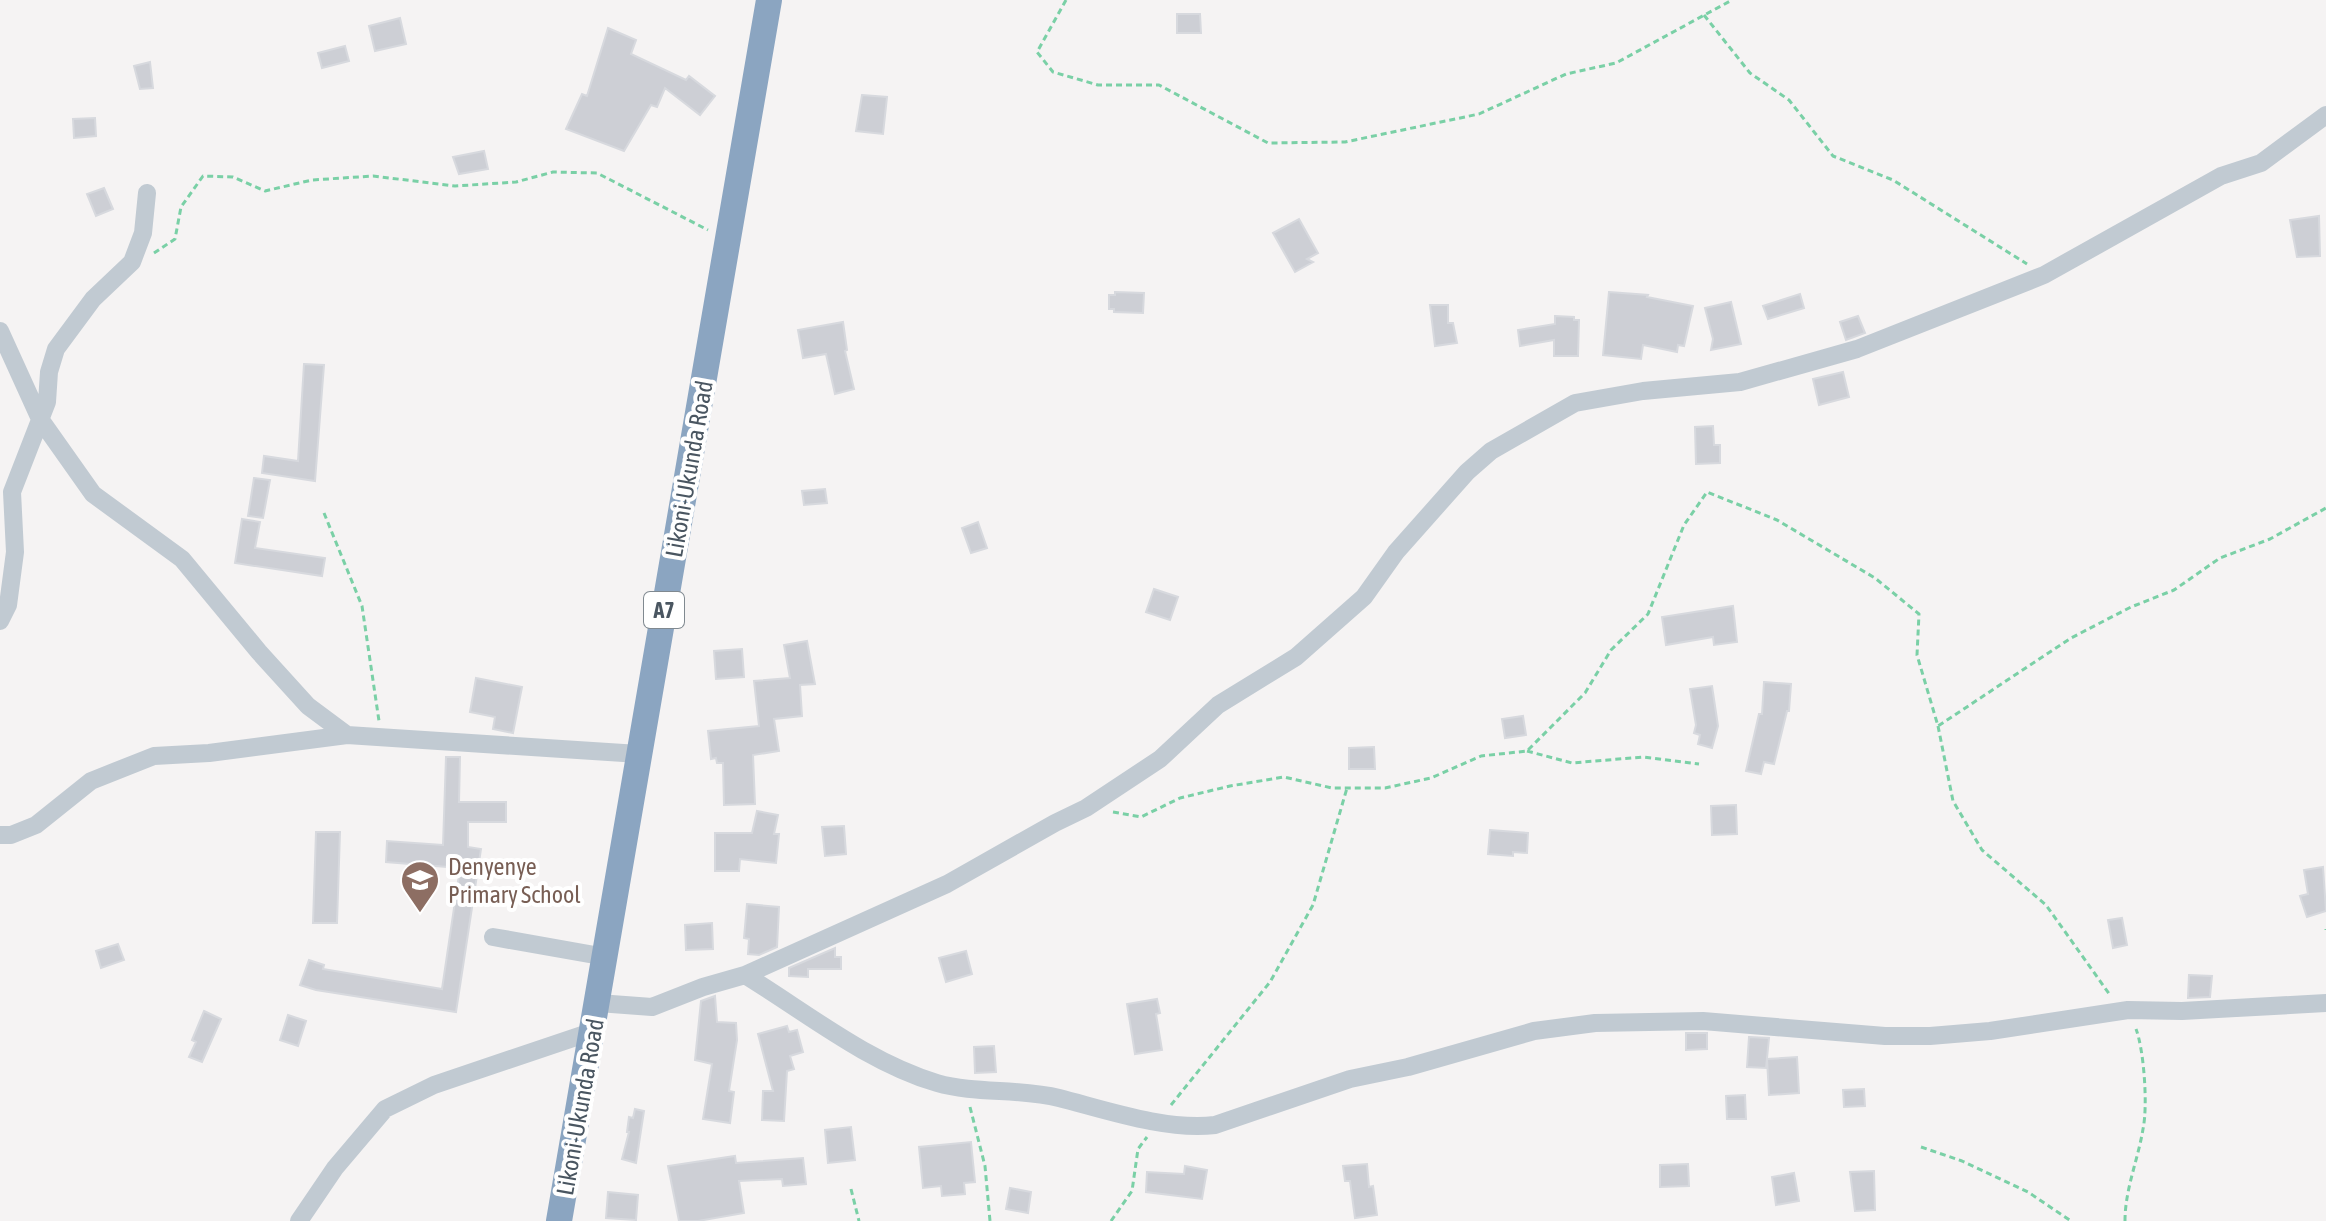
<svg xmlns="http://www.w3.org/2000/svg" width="2326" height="1221" font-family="'Asap Condensed',sans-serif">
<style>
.building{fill:#cdcfd5;stroke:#d7d9de;stroke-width:2}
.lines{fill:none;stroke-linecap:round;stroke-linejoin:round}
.path{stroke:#7ad0a6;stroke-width:3;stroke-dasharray:6 4;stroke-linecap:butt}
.minor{stroke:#c1cad2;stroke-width:18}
.highway{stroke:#8ba5c1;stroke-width:26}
.labels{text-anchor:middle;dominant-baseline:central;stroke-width:8;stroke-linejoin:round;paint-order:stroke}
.shield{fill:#fff;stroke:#808990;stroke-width:2}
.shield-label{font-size:22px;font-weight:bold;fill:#4a5661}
.street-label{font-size:24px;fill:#4a5661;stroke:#fff}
.education-label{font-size:24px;fill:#785e54;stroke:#fff;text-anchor:start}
</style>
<rect width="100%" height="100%" fill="#f5f3f3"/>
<path class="building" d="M1177,14h23l1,19h-24z
M400,18l6,26 -31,7 -6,-25z
M608,28l28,12 -5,14 55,26 3,-4 26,20 -15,19 -35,-27 -8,19 -6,-2 -27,46 -58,-22 16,-35 5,2z
M345,46l4,15 -27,7 -4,-15z
M150,62l3,26 -13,1 -6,-23z
M862,95l25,2 -4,37 -27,-3z
M95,118l1,18 -22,2 -1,-19z
M484,151l4,18 -29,5 -6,-17z
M104,188l9,21 -17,7 -9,-22z
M2319,216l1,40 -23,1 -7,-37z
M1299,219l19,34 -11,6 6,3 -18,10 -22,-39z
M1115,292l29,1 -1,20 -29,-1v-3h-5v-14h6z
M1609,292l39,3 -1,2 46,9 -9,40 -6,-1 -1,7 -34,-7 -2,14 -38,-4z
M1800,294l4,14 -36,11 -5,-13z
M1731,302l10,42 -30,6 2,-11 -8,-31z
M1430,305h18v18h5l4,20 -22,3z
M1555,316l19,1v3h5l-1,36h-24v-16l-34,6 -2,-16 37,-6z
M1858,316l7,17 -19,7 -6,-18z
M843,322l4,28 -2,1 9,38 -19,5 -9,-40 -23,4 -5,-28z
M304,364l20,1 -9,116 -53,-8 2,-17 34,5z
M1843,372l6,25 -30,8 -6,-26z
M1713,426l1,19h6v18l-24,1 -1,-37z
M254,478l16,2 -7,38 -15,-2z
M825,489l2,14 -23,2 -2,-14z
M242,519l18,3 -5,26 70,10 -3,18 -87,-13z
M978,522l9,26 -16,5 -9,-25z
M1154,589l24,8 -8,23 -24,-8z
M1733,606l4,36 -23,3 -1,-8 -47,8 -4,-28z
M807,641l8,43 -15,1 2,31 -28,3 5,32 -26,4 2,49 -31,1 -1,-42h-6l-1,-5 -5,1 -3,-28 51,-5 -5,-45 36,-3 -6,-33z
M742,649l2,28 -28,2 -2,-28z
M476,678l46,9 -9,46 -20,-4 2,-12 -25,-5z
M1764,682l27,2 -2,27h-2l-13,53 -10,-2 -3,12 -15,-3 13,-57h3z
M1712,686l6,40 -6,22 -14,-4 2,-9 -6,-2 2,-8 -6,-36z
M1523,716l3,19 -21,3 -3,-19z
M1374,747l1,22h-26v-21z
M446,757h14l-1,45h47v20h-38v25l13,2 -25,163 -140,-22 -16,-5 9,-25 15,5 -1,4 119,20 18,-121 -74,-6 1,-21 56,4z
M1736,805l1,29 -25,1 -1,-29z
M757,811l21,4 -4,19h5l-3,29 -36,-4 -1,12h-24v-38h37z
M844,826l2,28 -21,2 -3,-29z
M1490,830l38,3 -1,20 -14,-1v4l-25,-2z
M316,832h24l-3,91h-24z
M2323,867l3,44 -19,6 -7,-21 8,-2 -4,-24z
M747,904l32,3 -2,40 -18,8 -11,-1 1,-15 -5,-1z
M2122,918l5,27 -14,3 -5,-28z
M712,923l1,26 -27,1 -1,-25z
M118,944l6,16 -23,8 -5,-17z
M835,948v9h6v12h-33v8l-19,-1v-8z
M966,951l6,23 -26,8 -7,-24z
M2189,975l23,1 -2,21 -22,1z
M715,996l2,26 19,1 1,17 -8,51 5,1 -4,31 -27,-4 9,-55 -17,-4 6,-59z
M1157,999l3,14 -4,1 6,36 -27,4 -8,-50z
M204,1011l17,8 -19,43 -13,-5 7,-15 -4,-2z
M288,1015l18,6 -8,25 -18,-6z
M787,1026l2,6 8,-2 6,22 -13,4 4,13 -7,2 -3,50 -22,-1 1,-29h10l-15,-57z
M1686,1033h21v16l-21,1z
M1749,1037l20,1 -3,30 -19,-1z
M994,1046l2,26 -21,1 -1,-26z
M1797,1057l2,36 -30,2 -2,-36z
M1864,1089l1,17 -21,1 -1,-17z
M1745,1095l1,24h-19l-1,-23z
M635,1109l9,2 -8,52 -14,-4 7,-27h-2l2,-15 4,1z
M851,1127l4,33 -27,3 -3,-33z
M971,1142l4,40 -11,1 1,11 -23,2 -1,-10 -18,2 -4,-41z
M735,1156l1,7 67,-5 3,26 -23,2 -1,-7 -43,2 5,32 -46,8h-19l-11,-55z
M1367,1164l2,23 4,-1 4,29 -22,3 -5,-37h-5l-2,-15z
M1688,1164l1,22 -29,1v-22z
M1185,1166l22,4 -5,29 -56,-7 1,-20 37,2z
M1874,1171l1,39 -20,1 -5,-39z
M1794,1173l5,28 -23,4 -4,-28z
M1010,1188l21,4 -3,21 -22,-4z
M608,1192l30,3 -2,25 -30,-2z"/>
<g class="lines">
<path class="path" d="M1066,0l-29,52 16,20 45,13h61l109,58 77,-1 134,-28 87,-40 50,-11 116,-63
M1704,15l46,58 39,27 44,56 60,24 134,84
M154,253l21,-14 6,-32 22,-31 30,1 32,14 47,-11 61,-4 82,10 61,-4 37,-10 44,1 111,57
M324,513l38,93 17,115
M1938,726l15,75 29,49 64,55 64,90
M1527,751l45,12 71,-6 56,7
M1113,812l28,5 39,-19 50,-12 54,-9 48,11h53l46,-10 50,-22 46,-5 58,-58 26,-43 37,-36 36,-89 23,-33 70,28 98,58 44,36 -2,41 21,71 133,-88 60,-31 43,-17 46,-32 50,-19 56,-31
M2326,929v1
M1171,1105l99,-123 43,-77 34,-117
M970,1107l15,59 5,55
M1921,1147l41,14 66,31 43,29
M851,1189l8,32
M1111,1221l21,-30 6,-42 9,-12
M2125,1221c0,-32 13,-61 18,-92 5,-23 1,-79 -7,-100"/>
<path class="minor" d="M0,331l40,88 53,75 89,65 77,93 49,54 39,29
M0,621l8,-16 7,-53 -3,-60 35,-90 2,-30 7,-23 37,-50 39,-37 11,-29 4,-40
M0,835h11l25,-10 55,-44 63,-25 55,-3 138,-18 292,19
M493,937l113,20
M745,975c62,38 122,87 192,108 38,11 83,5 122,15 47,12 108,33 156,27l135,-46 58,-12 126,-36 61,-8 108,-2 182,15h45l60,-5 138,-21 54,1 144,-8
M598,1003l54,4 51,-20 42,-12 202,-91 108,-61 31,-15 74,-49 58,-54 78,-48 68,-60 32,-45 71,-80 24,-21 84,-48 68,-12 97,-9 117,-33 187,-74 177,-99 40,-13 65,-48
M299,1221l36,-53 50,-59 49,-24 160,-54"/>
<path class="highway" d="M559,1221l210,-1221"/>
</g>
<defs>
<symbol id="school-pin" viewBox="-11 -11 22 30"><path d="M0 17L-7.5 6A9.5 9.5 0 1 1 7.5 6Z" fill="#8d6e63" stroke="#fff"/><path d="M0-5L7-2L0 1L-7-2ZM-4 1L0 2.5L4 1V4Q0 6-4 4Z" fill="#fff"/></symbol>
</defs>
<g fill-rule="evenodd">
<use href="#school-pin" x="398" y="858" width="44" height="60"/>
</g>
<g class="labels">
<rect class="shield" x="644" y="592" width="40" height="36" rx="6"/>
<g class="shield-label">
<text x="664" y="610">A7</text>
</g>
<g class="street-label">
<text transform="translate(689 469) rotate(-80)">Likoni-Ukunda Road</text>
<text transform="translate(580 1107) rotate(-80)">Likoni-Ukunda Road</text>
</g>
<g class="education-label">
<text x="448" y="866">Denyenye<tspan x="448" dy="28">Primary School</tspan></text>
</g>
</g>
</svg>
